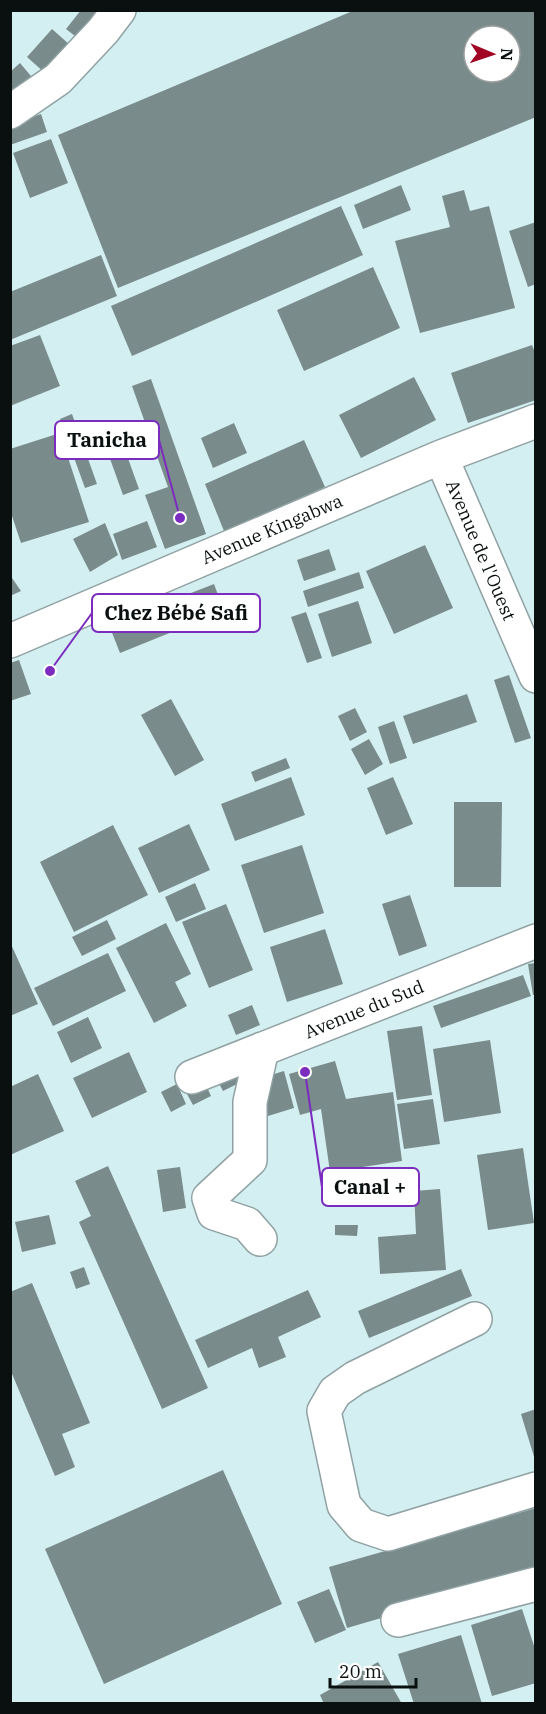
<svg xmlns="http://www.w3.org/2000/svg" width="546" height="1714" font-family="'IBM Plex Serif',serif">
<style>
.built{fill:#d3eff1;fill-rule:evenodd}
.building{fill:#7a8b8c;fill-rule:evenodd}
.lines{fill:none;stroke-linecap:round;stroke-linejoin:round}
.minor-casing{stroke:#90a1a3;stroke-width:36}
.minor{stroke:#fff;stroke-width:33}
.labels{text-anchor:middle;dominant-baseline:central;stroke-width:4.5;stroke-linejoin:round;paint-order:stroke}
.street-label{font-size:18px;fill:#0a1010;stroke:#fff}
.leader{fill:none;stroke:#7b2cbf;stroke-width:2}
.callout-dot{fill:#7b2cbf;stroke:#fff;stroke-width:2}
.callout{fill:#fff;stroke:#7b2cbf;stroke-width:2}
.callout-label{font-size:20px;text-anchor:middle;font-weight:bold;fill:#0a1010}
</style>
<rect width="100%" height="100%" fill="#e8fafc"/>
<path class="built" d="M11,11h524v1692h-524zM474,36h36v36h-36z"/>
<path class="building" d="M81,10h29l-26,33 -18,-14z
M355,10h181v107l-418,171 -60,-153zM474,36h36v36h-36z
M52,29l18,16 -25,28 -18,-16z
M20,63l16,19 -26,22v-32z
M41,114l6,18 -37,13v-20z
M51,139l17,44 -38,15 -17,-45z
M401,185l10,25 -48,19 -9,-24z
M464,190l6,21 19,-5 26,102 -95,25 -25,-92 55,-14 -8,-31z
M341,206l22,49 -231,101 -21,-50z
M536,222v62l-8,3 -19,-56z
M101,255l16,41 -107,44v-48z
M373,267l27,61 -96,43 -27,-61z
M40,335l20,51 -50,20v-60z
M532,345l4,10v45l-68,23 -17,-50z
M414,377l22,43 -75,38 -22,-43z
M151,379l55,155 -41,15 -20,-54 23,-8 -36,-101z
M72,414l25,70 -12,4 -25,-69z
M234,423l13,30 -34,15 -12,-30z
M60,433l29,89 -68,21 -11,-33v-61z
M120,436l19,53 -16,6 -19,-53z
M304,440l21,47 -101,44 -19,-47z
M147,521l10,26 -35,13 -9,-26z
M105,523l13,32 -28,17 -17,-33z
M425,545l28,63 -59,26 -28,-63z
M329,549l7,21 -32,11 -7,-21z
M359,572l5,16 -56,19 -5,-16z
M10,575l11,16 -11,5z
M214,584l10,27 -104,42 -11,-28z
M358,601l14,42 -40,14 -14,-43z
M306,612l16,46 -15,5 -16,-46z
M19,660l12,34 -21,7v-38z
M509,675l22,63 -16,5 -21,-63z
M467,694l10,28 -64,22 -10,-28z
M171,699l33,61 -29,16 -34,-61z
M355,708l12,24 -17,9 -12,-25z
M394,721l13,37 -17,6 -12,-37z
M369,739l14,25 -18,11 -14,-26z
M286,758l4,10 -35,14 -4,-10z
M291,777l14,38 -70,26 -14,-37z
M393,777l20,47 -27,11 -19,-47z
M454,802h48l-1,85h-47z
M189,824l21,46 -51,23 -21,-45z
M113,825l35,70 -74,37 -34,-70z
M302,845l22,68 -60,20 -23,-68z
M195,883l11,26 -30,13 -11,-25z
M410,895l17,51 -28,10 -17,-52z
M226,904l27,66 -44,18 -27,-66z
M107,920l9,19 -34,17 -10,-19z
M166,923l25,51 -16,8 12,24 -33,17 -38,-75z
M325,929l18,55 -56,18 -17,-55z
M10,942l28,62 -28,12z
M108,953l18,38 -73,35 -19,-38z
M536,963v32h-3l-5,-31z
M523,975l8,21 -90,32 -8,-22z
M252,1005l8,20 -24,10 -8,-20z
M88,1017l14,31 -31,15 -14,-31z
M422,1026l10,69 -35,5 -10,-69z
M490,1040l11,73 -57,9 -11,-73z
M129,1052l18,40 -55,26 -19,-40z
M335,1061l11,38 47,-7 9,69 -72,11 -9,-63 -21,6 -11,-41z
M235,1066l8,15 -20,10 -8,-15z
M284,1071l10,37 -26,8 -10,-37z
M38,1074l26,57 -54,24v-68z
M177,1084l9,20 -15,8 -10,-20z
M206,1085l5,11 -18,9 -6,-11z
M433,1099l7,45 -36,5 -7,-45z
M523,1148l11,75 -46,7 -11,-75z
M108,1166l100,222 -46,21 -83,-187 12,-6 -16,-35z
M180,1167l6,41 -23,4 -6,-42z
M440,1189l6,81 -66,4 -2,-37 38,-3 -2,-43z
M49,1215l7,29 -34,8 -7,-30z
M335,1225h23l-1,11 -22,-1z
M84,1267l6,17 -14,5 -6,-17z
M461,1269l11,27 -103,42 -11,-27z
M32,1283l58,140 -28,11 13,33 -20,9 -45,-107v-77z
M308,1290l13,27 -43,20 8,20 -27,11 -7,-20 -44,20 -13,-28z
M536,1409v50l-1,1 -14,-46z
M223,1470l59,134 -178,80 -59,-135z
M536,1508v65l-189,55 -18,-61z
M329,1589l17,41 -31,13 -18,-41z
M522,1609l14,43v31l-44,13 -21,-71z
M461,1635l21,69h-68l-16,-50z
M378,1662l24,42h-78l-4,-9z"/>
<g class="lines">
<defs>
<path id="minor" d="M10,112l48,-33 45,-48 16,-21
M441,457l95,219
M10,641l431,-184 95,-36
M192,1077l344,-136
M260,1239l-13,-15 -33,-11 -5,-15 41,-38v-58l12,-53
M475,1319l-120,59 -20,14 -11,19 20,94 17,20 27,9 148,-45
M398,1620l138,-36"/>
</defs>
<use href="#minor" class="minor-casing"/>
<use href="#minor" class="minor"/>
</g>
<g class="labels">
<g class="street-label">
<text transform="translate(272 529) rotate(-23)">Avenue Kingabwa</text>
<text transform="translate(481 550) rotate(67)">Avenue de l'Ouest</text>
<text transform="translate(364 1009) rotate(-22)">Avenue du Sud</text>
</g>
</g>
<path class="leader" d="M180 518L159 440M50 671L92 613M305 1072L322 1187"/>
<g class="callout-dot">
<circle cx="180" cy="518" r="6"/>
<circle cx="50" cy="671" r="6"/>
<circle cx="305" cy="1072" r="6"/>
</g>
<g class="callout">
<rect x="55" y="421" width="104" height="38" rx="6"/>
<rect x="92" y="594" width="168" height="38" rx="6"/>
<rect x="322" y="1168" width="97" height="38" rx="6"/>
</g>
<g class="callout-label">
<text x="107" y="447">Tanicha</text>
<text x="176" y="620">Chez Bébé Safi</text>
<text x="370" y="1194">Canal +</text>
</g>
<rect width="546" height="1714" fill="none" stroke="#0a1010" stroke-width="24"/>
<g transform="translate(492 54) rotate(92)"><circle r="28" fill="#ffffff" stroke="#9d9f9f" stroke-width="1.5"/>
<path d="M0-4.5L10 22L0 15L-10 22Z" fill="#a20424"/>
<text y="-9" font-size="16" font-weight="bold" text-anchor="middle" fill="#0a1010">N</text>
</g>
<path d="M330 1678v9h86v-9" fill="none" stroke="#0a1010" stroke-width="3"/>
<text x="339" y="1678" font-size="18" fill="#0a1010" stroke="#ffffff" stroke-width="4.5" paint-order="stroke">20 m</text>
</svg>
